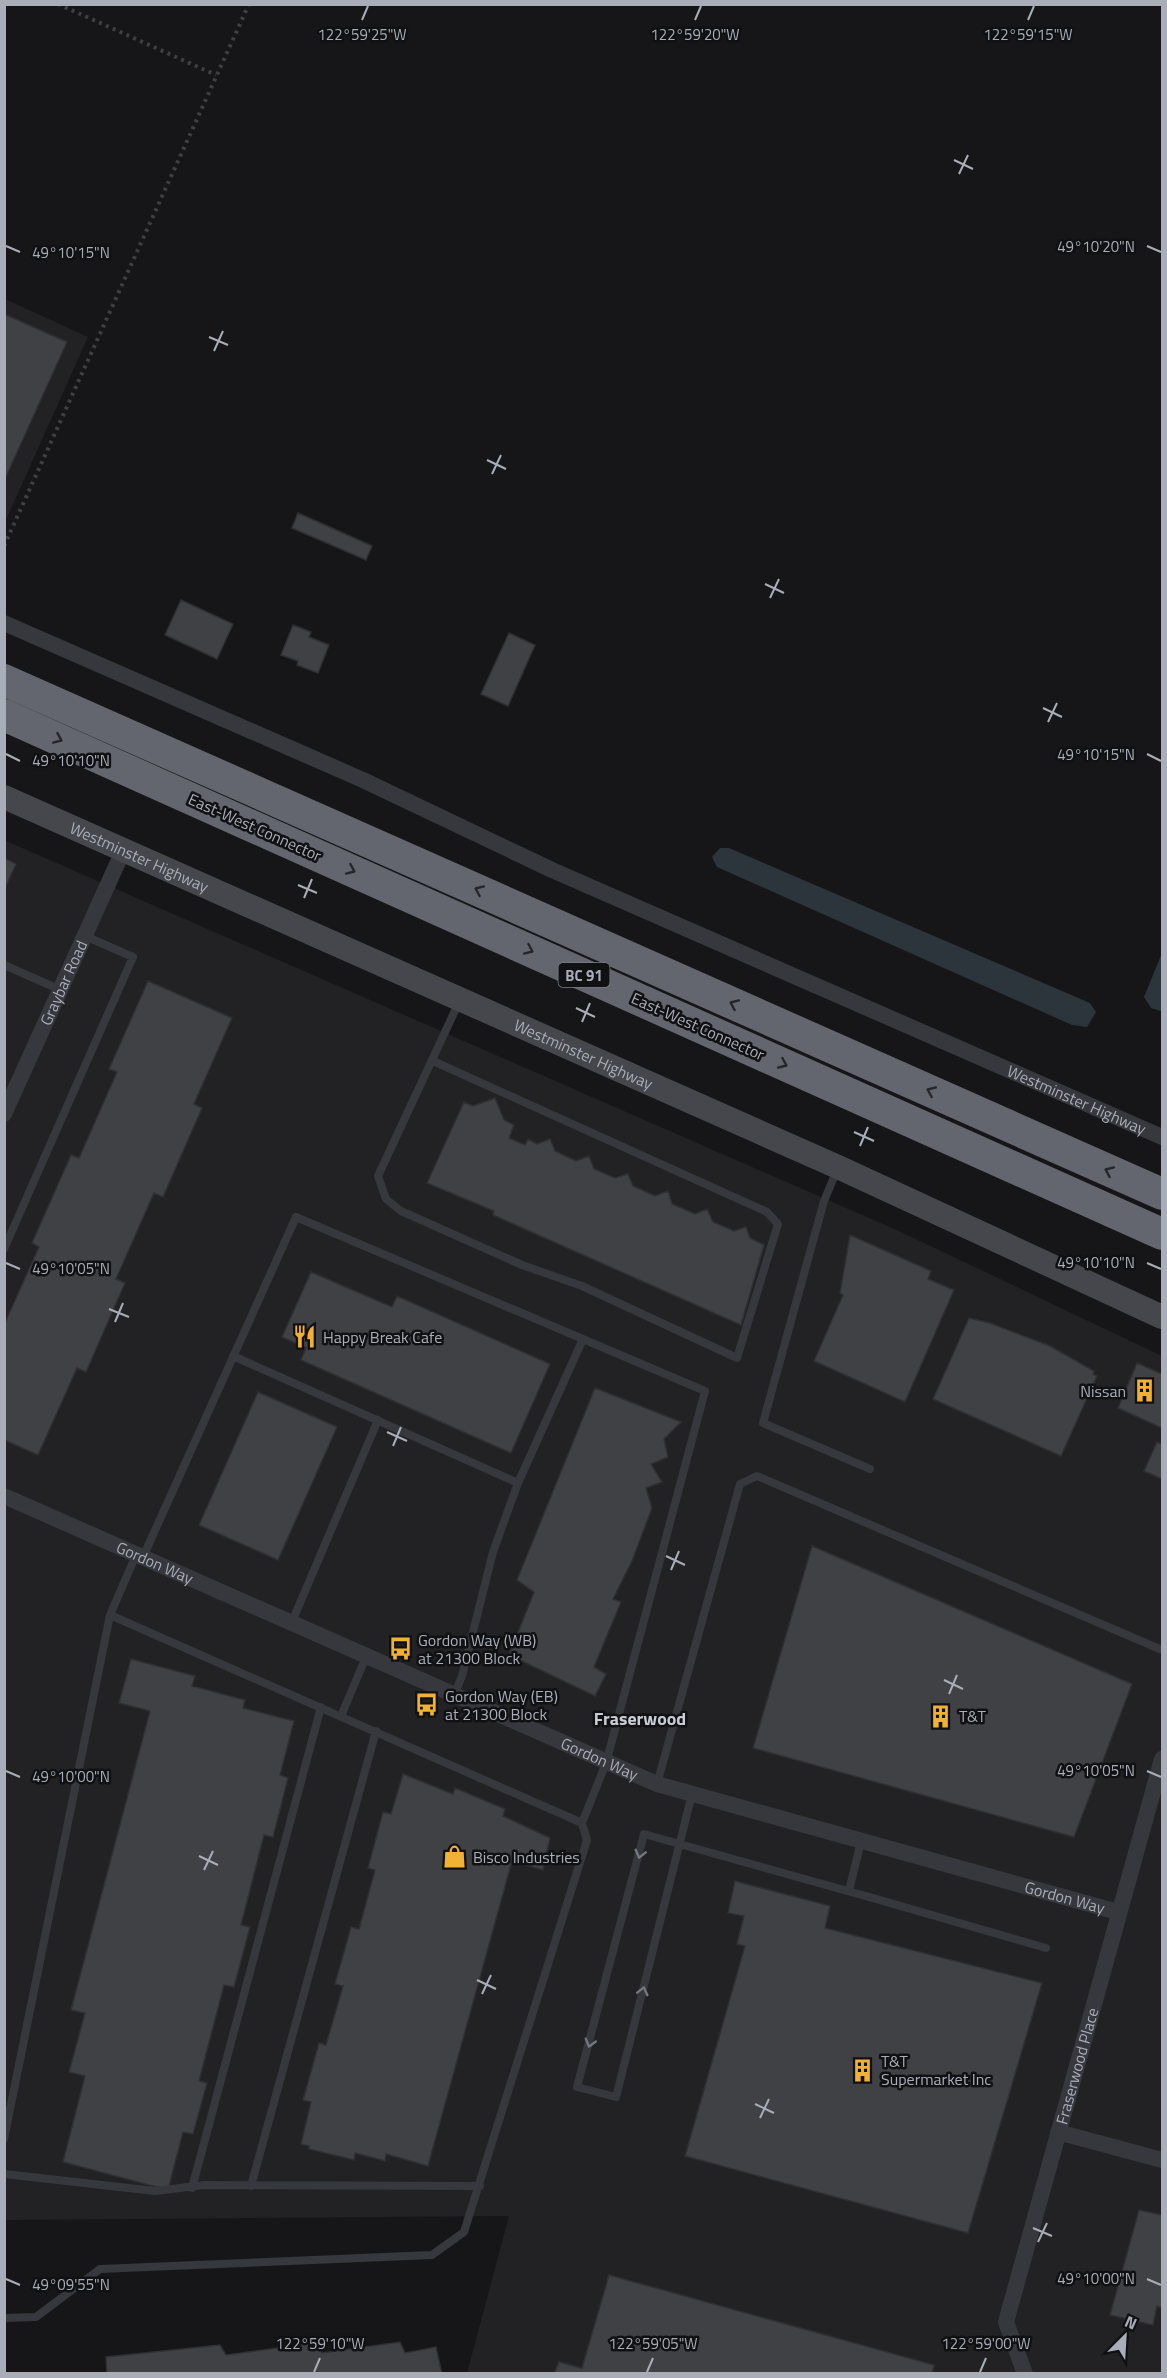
<svg xmlns="http://www.w3.org/2000/svg" width="1167" height="2378" font-family="'Titillium Web',sans-serif">
<style>
.built{fill:#222225}
.water{fill:#2c353c}
.building{fill:#404145;stroke:#303034;stroke-width:1.5}
.lines{fill:none;stroke-linecap:round;stroke-linejoin:round}
.path{stroke:#3d3f44;stroke-width:4;stroke-dasharray:3 4.5;stroke-linecap:butt}
.lane{stroke:#37383d;stroke-width:8}
.street{stroke:#37383d;stroke-width:16}
.secondary{stroke:#45474d;stroke-width:24}
.highway{stroke:#63666e;stroke-width:32}
.oneway{stroke:#26262a}
.oneway2{stroke:#757881}
.ticks{fill:none;stroke:#a8adb8;stroke-width:2}
.labels{text-anchor:middle;dominant-baseline:central;stroke-width:5;stroke-linejoin:round;paint-order:stroke}
.shield{fill:#111113;stroke:#7b7e86;stroke-width:1.5}
.shield-label{font-size:15px;font-weight:bold;fill:#a8adb8}
.street-label{font-size:16px;fill:#a8adb8;stroke:#111113}
.poi-label{font-size:16px;fill:#a8adb8;stroke:#111113;text-anchor:start}
.neighbourhood-label{font-size:18px;font-weight:bold;fill:#c9ccd4;stroke:#111113}
.ticks-label{font-size:15px;text-anchor:middle;fill:#a8adb8;stroke:#111113;stroke-width:5;stroke-linejoin:round;paint-order:stroke}
</style>
<rect width="100%" height="100%" fill="#161618"/>
<path class="built" d="M5,299l83,38 -83,185z
M4,840l897,392 261,124v1017h-695l42,-157 -504,4z"/>
<path class="water" d="M720,848h9l361,155 6,9 -9,15 -15,-2 -355,-158 -5,-10z
M1162,953v57l-1,1 -10,-3 -7,-11z"/>
<path class="building" d="M4,314l63,28 -63,139z
M298,513l74,33 -6,14 -74,-32z
M181,600l52,24 -16,35 -52,-24z
M293,625l18,7 -2,5 20,8 -11,28 -21,-8 1,-4 -17,-6z
M509,633l26,12 -27,61 -27,-12z
M4,858l12,6 -12,26z
M148,981l84,37 -38,86 8,4 -39,89 -9,-4 -38,86 9,4 -39,89 -9,-4 -39,87 -34,-15v-115l35,-78 -7,-4 39,-88 8,3 38,-86 -8,-3z
M495,1098l9,22 10,5 -5,13 16,7 3,-6 9,5 13,-5 5,12 21,10 13,-5 5,13 21,9 13,-4 5,12 22,10 13,-5 4,13 23,10 12,-5 6,13 21,9 12,-4 4,11 14,7 -23,80 -248,-110 1,-4 -67,-28 37,-81 9,4z
M850,1235l81,36 -3,8 26,11 -49,112 -91,-41 29,-66 -3,-2z
M311,1272l81,35 5,-11 153,68 -39,89 -210,-93 5,-12 -24,-11z
M969,1318l21,5 60,23 44,25 -1,3 4,2 -36,80 -128,-57z
M1137,1363l25,11v54l-44,-20z
M595,1388l86,34 -17,17 4,18 -17,7 11,18 -16,6 6,20 -20,53 -19,38 8,3 -27,65 12,7 -11,22 -86,-41 25,-63 -17,-12z
M258,1392l79,35 -59,133 -79,-35z
M1157,1442l5,2v35l-18,-8z
M812,1546l320,138 -58,153 -321,-89z
M131,1659l64,17 -3,10 53,14 -2,8 51,13 -14,54 8,3 -15,59 -9,-2 -23,90 9,2 -16,60 -10,-2 -25,96 8,2 -14,51 -10,-2 -15,58 -105,-28 22,-86 -16,-4 16,-59 -14,-3 79,-299 -31,-8z
M403,1774l50,20 2,-6 50,21 -2,7 47,22 -7,32 -31,-9 -84,305 -42,-12 -1,7 -30,-8 -1,7 -45,-11v-3l-8,-2 10,-42 -8,-2 16,-57 7,2 17,-59 -8,-2 16,-57 8,2 16,-59 -7,-2 15,-56 8,2z
M735,1881l95,25 -5,22 217,55 -74,250 -283,-77 60,-210 -8,-2 7,-28 -16,-3z
M1139,2210l23,5v93l-5,-2 -4,19 -43,-10z
M609,2275l325,90 -2,9h-378l5,-12 23,6z
M321,2342l1,11 78,-11 5,11 31,-6 6,27h-335l-1,-17 114,-12 6,10z"/>
<g class="lines">
<path class="path" d="M58,4l158,71
M4,546l245,-542"/>
<path class="lane" d="M4,965l57,25
M433,1061l334,151 11,12 -41,134 -155,-72 -60,-21 -121,-54 -15,-12 -8,-23 81,-174
M837,1170l-13,31 -61,222 107,46
M4,1249l129,-292 -48,-21
M233,1356l285,127
M110,1615l472,208
M291,1624l87,-204
M454,1695l8,-19 31,-124 25,-69 65,-144
M341,1716l25,-59
M657,1784l83,-300 17,-8 405,174
M692,1794l-76,303 -39,-10 67,-253c135,37 268,75 402,114
M849,1891l12,-50
M4,2139l106,-524 26,-60
M4,2174l151,17 49,-6 276,1
M251,2186l125,-455
M192,2188l129,-481
M4,2318l32,-1 64,-48 332,-14 32,-23 123,-392 -5,-17 24,-60 99,-372 -409,-174 -153,340"/>
<g class="street">
<path id="s1" d="M4,623l359,157 189,90 610,267"/>
<path id="s2" d="M4,1114l119,-263"/>
<path id="s3" d="M4,1496l653,288 461,128"/>
<path d="M1058,2132l104,28"/>
<path id="s4" d="M1025,2374l-19,-52 156,-563"/>
</g>
<path class="secondary" id="s5" d="M4,797l834,370 324,150"/>
<path class="highway" d="M4,680l1158,514
M4,715l1158,519"/>
</g>
<defs><path id="oneway-chevron" d="M-2-3.5L2.5 0L-2 3.5" fill="none" stroke-width="1.6" stroke-linecap="round" stroke-linejoin="round" transform="scale(1.5)"/></defs>
<g class="oneway">
<use href="#oneway-chevron" transform="translate(58 739) rotate(24)"/>
<use href="#oneway-chevron" transform="translate(351 870) rotate(24)"/>
<use href="#oneway-chevron" transform="translate(479 890) rotate(-156)"/>
<use href="#oneway-chevron" transform="translate(529 950) rotate(24)"/>
<use href="#oneway-chevron" transform="translate(734 1004) rotate(-156)"/>
<use href="#oneway-chevron" transform="translate(783 1064) rotate(24)"/>
<use href="#oneway-chevron" transform="translate(931 1091) rotate(-156)"/>
<use href="#oneway-chevron" transform="translate(1109 1171) rotate(-156)"/>
</g>
<g class="oneway2">
<use href="#oneway-chevron" transform="translate(640 1854) rotate(104)"/>
<use href="#oneway-chevron" transform="translate(643 1991) rotate(-76)"/>
<use href="#oneway-chevron" transform="translate(590 2043) rotate(106)"/>
</g>
<path class="ticks" d="M362,20l6,-14M695,20l6,-14M1028,20l6,-14M954,160l19,9M959,174l9,-19M6,246l14,6M1147,246l14,6M209,337l19,8M214,351l9,-20M487,460l19,9M492,474l9,-19M765,584l19,9M770,598l9,-19M1043,708l19,9M1048,722l9,-19M6,754l14,7M1147,754l14,7M298,885l19,8M304,898l8,-19M576,1008l19,9M582,1022l8,-19M854,1132l20,9M860,1146l8,-19M6,1263l14,6M1147,1263l14,6M109,1309l20,8M115,1322l8,-19M387,1432l20,9M393,1446l8,-19M666,1556l19,9M671,1570l8,-19M944,1680l19,9M949,1694l8,-19M6,1771l14,6M1147,1771l14,6M199,1856l19,9M204,1870l9,-19M477,1980l19,9M482,1994l9,-19M755,2104l19,9M760,2118l9,-19M1033,2228l19,8M1038,2242l9,-19M6,2279l14,6M1147,2279l14,6M314,2372l6,-14M647,2372l6,-14M980,2372l6,-14"/>
<defs>
<symbol id="restaurant-bare" viewBox="-9 -9 18 18"><path d="M-5-6h1v4h1v-4h1v4h1v-4h1v5L-1.5 .5V6h-2V.5L-5-1ZM5-6V6H3V1.5H1.5Q1.5-4 5-6Z" fill="#f2b134" stroke="#111113" stroke-width="2.5" paint-order="stroke"/></symbol>
<symbol id="building-bare" viewBox="-9 -9 18 18"><path d="M-4-6H4V6H1V3H-1V6H-4ZM-2.5-4.3h1.7v1.8h-1.7ZM.8-4.3h1.7v1.8H.8ZM-2.5-1h1.7V.8h-1.7ZM.8-1h1.7V.8H.8Z" fill="#f2b134" stroke="#111113" stroke-width="2.5" paint-order="stroke"/></symbol>
<symbol id="bus-bare" viewBox="-9 -9 18 18"><path d="M-5-6H5V4H4V6H2V4H-2V6H-4V4H-5ZM-3.5-4V0h7V-4ZM-3.5 1.2v1.5H-2V1.2ZM2 1.2v1.5H3.5V1.2Z" fill="#f2b134" stroke="#111113" stroke-width="2.5" paint-order="stroke"/></symbol>
<symbol id="shop-bare" viewBox="-9 -9 18 18"><path d="M-5-2.5h2.3a2.7 3.5 0 0 1 5.4 0H5L5.5 6h-11ZM-1.5-2.5h3a1.5 2.3 0 0 0-3 0Z" fill="#f2b134" stroke="#111113" stroke-width="2.5" paint-order="stroke"/></symbol>
</defs>
<g fill-rule="evenodd">
<use href="#restaurant-bare" x="288" y="1320" width="33" height="33"/>
<use href="#building-bare" x="1128" y="1374" width="33" height="33"/>
<use href="#bus-bare" x="384" y="1632" width="33" height="33"/>
<use href="#bus-bare" x="410" y="1688" width="33" height="33"/>
<use href="#building-bare" x="924" y="1700" width="33" height="33"/>
<use href="#shop-bare" x="438" y="1840" width="33" height="33"/>
<use href="#building-bare" x="846" y="2054" width="33" height="33"/>
</g>
<g class="labels">
<rect class="shield" x="558.5" y="963" width="51" height="24" rx="4.5"/>
<g class="shield-label">
<text x="584" y="975">BC 91</text>
</g>
<g class="street-label">
<text transform="translate(255 827) rotate(24)">East-West Connector</text>
<text stroke="none"><textPath href="#s5" startOffset="148">Westminster Highway</textPath></text>
<text stroke="none"><textPath href="#s2" startOffset="144">Graybar Road</textPath></text>
<text transform="translate(698 1026) rotate(24)">East-West Connector</text>
<text stroke="none"><textPath href="#s5" startOffset="634">Westminster Highway</textPath></text>
<text stroke="none"><textPath href="#s1" startOffset="1174">Westminster Highway</textPath></text>
<text stroke="none"><textPath href="#s3" startOffset="165">Gordon Way</textPath></text>
<text stroke="none"><textPath href="#s3" startOffset="651">Gordon Way</textPath></text>
<text stroke="none"><textPath href="#s3" startOffset="1137">Gordon Way</textPath></text>
<text stroke="none"><textPath href="#s4" startOffset="321">Fraserwood Place</textPath></text>
</g>
<g class="poi-label">
<text x="323" y="1337">Happy Break Cafe</text>
<text x="1126" y="1391" text-anchor="end">Nissan</text>
<text x="418" y="1640">Gordon Way (WB)<tspan x="418" dy="18">at 21300 Block</tspan></text>
<text x="445" y="1696">Gordon Way (EB)<tspan x="445" dy="18">at 21300 Block</tspan></text>
<text x="959" y="1716">T&amp;T</text>
<text x="473" y="1857">Bisco Industries</text>
<text x="881" y="2061">T&amp;T<tspan x="881" dy="18">Supermarket Inc</tspan></text>
</g>
<g class="neighbourhood-label">
<text x="640" y="1718">Fraserwood</text>
</g>
</g>
<g class="ticks-label">
<text x="362" y="40">122°59'25"W</text>
<text x="695" y="40">122°59'20"W</text>
<text x="1028" y="40">122°59'15"W</text>
<text x="1096" y="252">49°10'20"N</text>
<text x="71" y="258">49°10'15"N</text>
<text x="1096" y="760">49°10'15"N</text>
<text x="71" y="766">49°10'10"N</text>
<text x="1096" y="1268">49°10'10"N</text>
<text x="71" y="1274">49°10'05"N</text>
<text x="1096" y="1776">49°10'05"N</text>
<text x="71" y="1782">49°10'00"N</text>
<text x="1096" y="2284">49°10'00"N</text>
<text x="71" y="2290">49°09'55"N</text>
<text x="320" y="2349">122°59'10"W</text>
<text x="653" y="2349">122°59'05"W</text>
<text x="986" y="2349">122°59'00"W</text>
</g>
<rect width="1167" height="2378" fill="none" stroke="#a8adb8" stroke-width="12"/>
<g transform="translate(1125 2336) rotate(24)" stroke="#111113" stroke-width="4.5" paint-order="stroke">
<path d="M0-4.5L10 22L0 15L-10 22Z" fill="#a8adb8"/>
<text y="-9" font-size="16" font-weight="bold" text-anchor="middle" fill="#a8adb8">N</text>
</g>
</svg>
